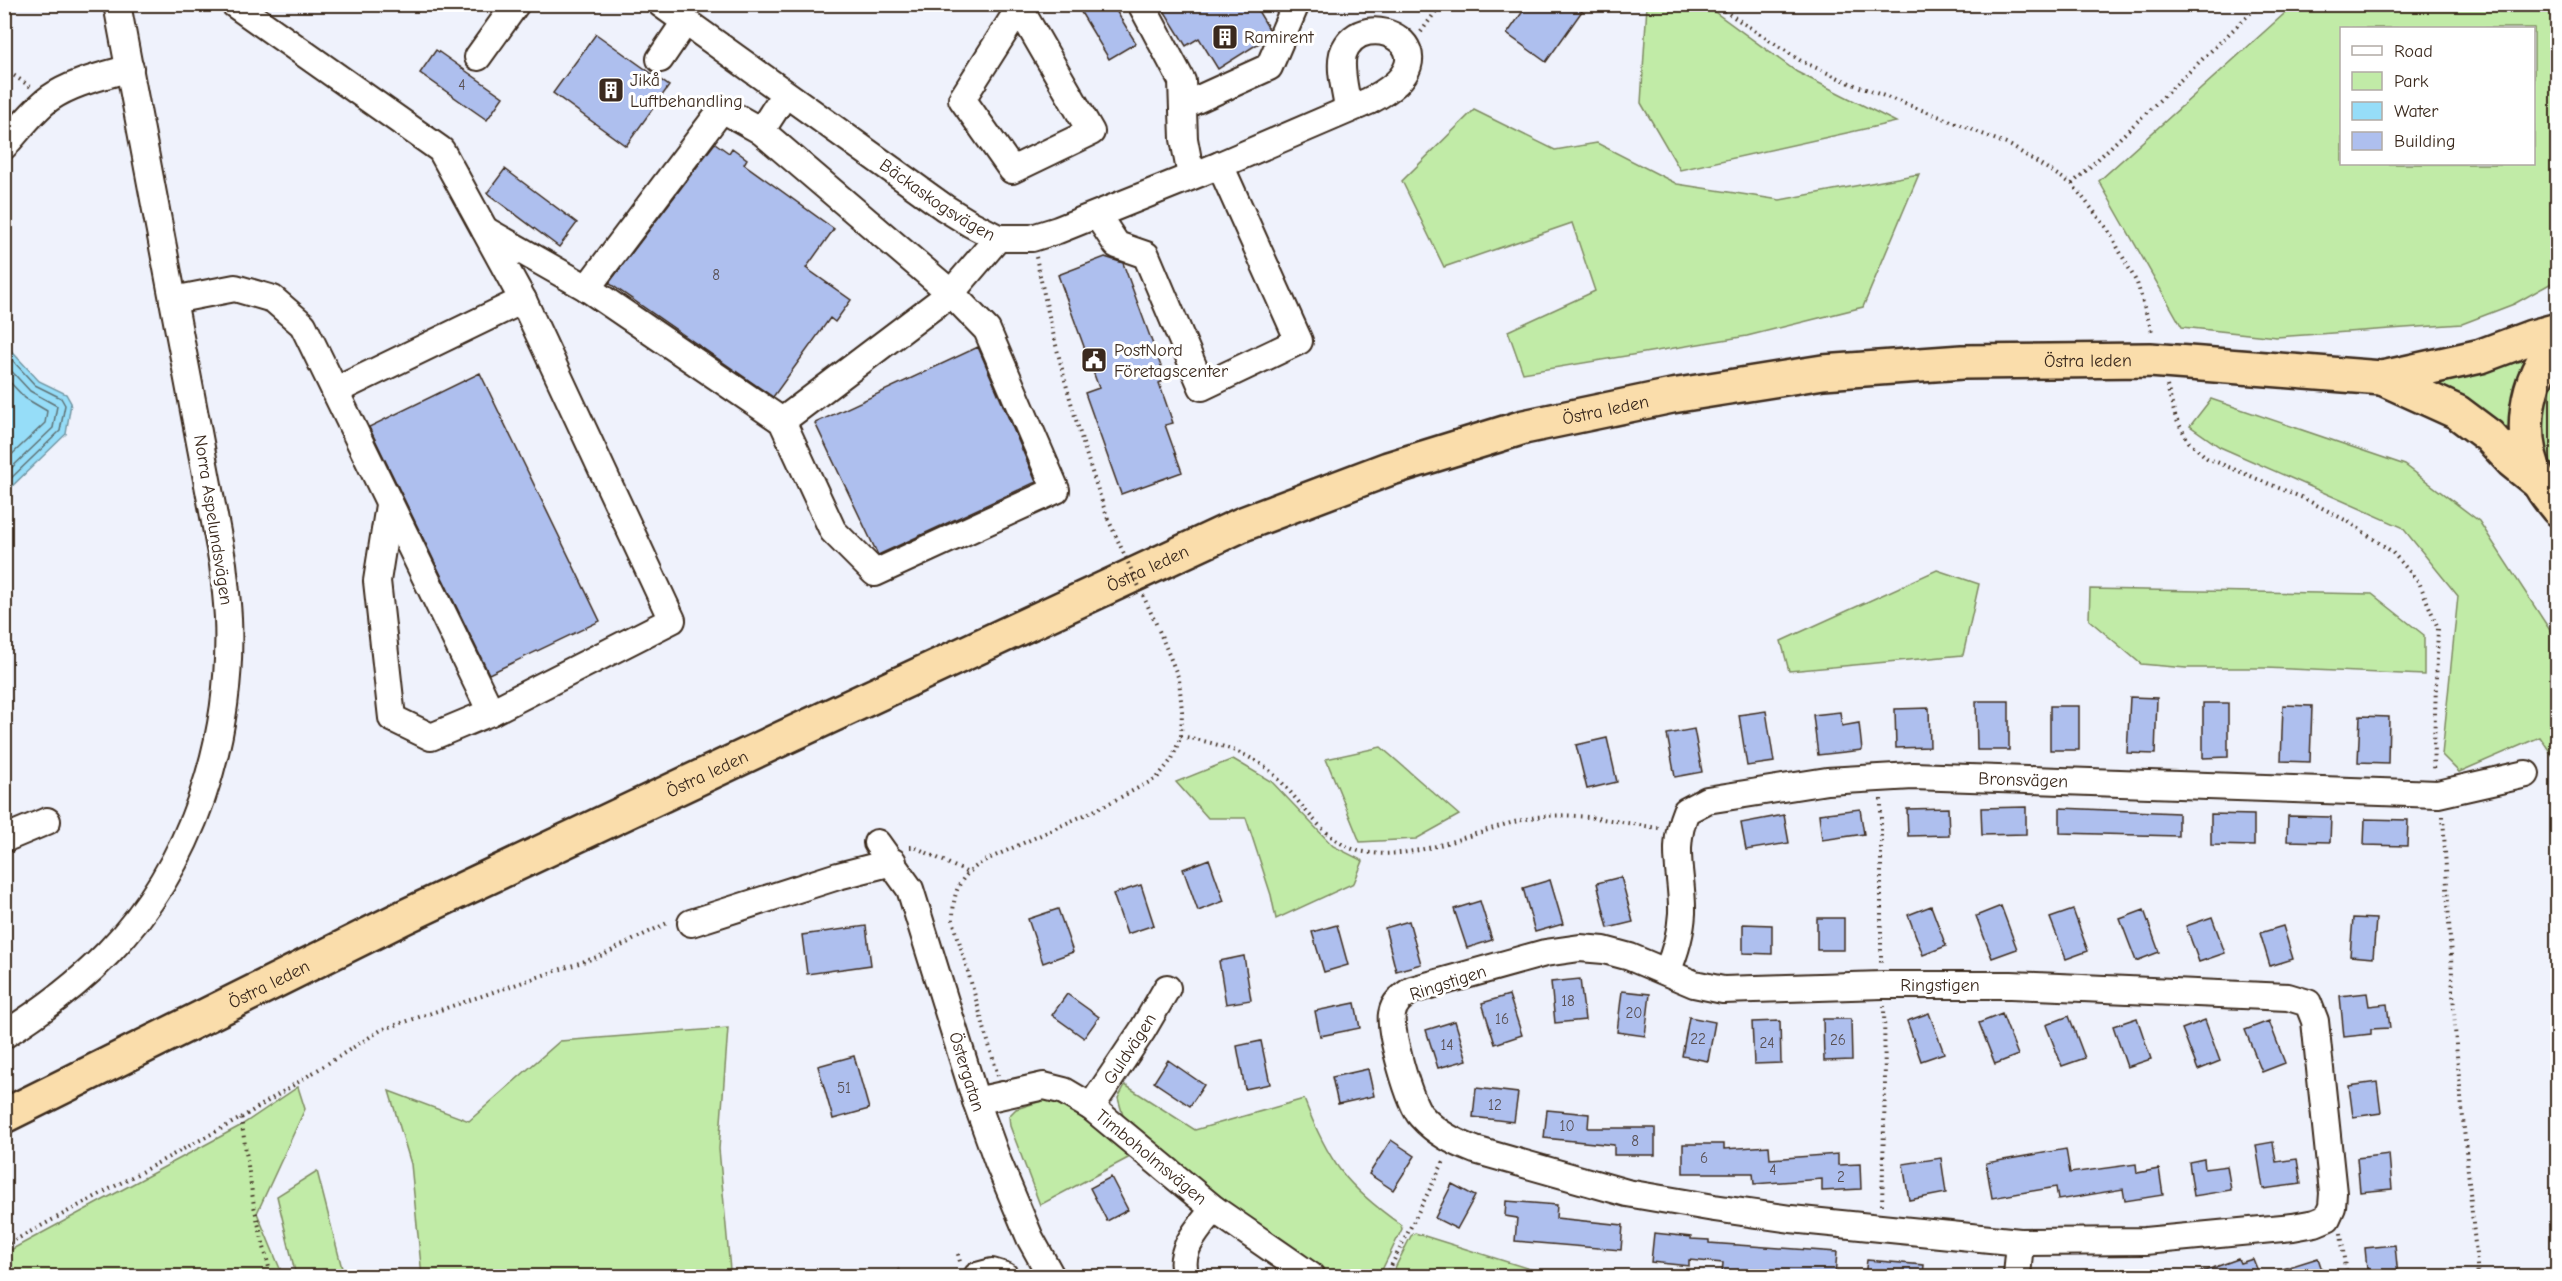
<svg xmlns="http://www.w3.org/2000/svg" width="2562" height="1281" font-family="'Comic Neue',sans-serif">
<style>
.green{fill:#c1eba7;stroke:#7e8a62;stroke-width:1.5;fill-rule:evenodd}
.water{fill:#96ddf8;stroke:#7295a1;stroke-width:1.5}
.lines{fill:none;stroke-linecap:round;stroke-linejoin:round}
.shore{stroke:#5f7275;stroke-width:1.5}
.building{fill:#aebfee;stroke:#3b2a1e;stroke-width:1.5}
.minor-casing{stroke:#3b2a1e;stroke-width:30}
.highway-casing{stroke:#3b2a1e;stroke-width:38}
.path{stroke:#3b2a1e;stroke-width:4;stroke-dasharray:1.5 4.5;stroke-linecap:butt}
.minor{stroke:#fff;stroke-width:26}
.highway{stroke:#faddab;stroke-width:33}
.path-bridge{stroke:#3b2a1e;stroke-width:4;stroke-dasharray:1.5 4.5;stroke-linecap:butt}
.labels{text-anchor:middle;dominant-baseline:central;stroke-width:6;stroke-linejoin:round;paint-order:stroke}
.number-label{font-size:15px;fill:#584f52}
.poi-label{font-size:18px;fill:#3b2a1e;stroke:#fff;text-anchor:start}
.street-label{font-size:18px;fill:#3b2a1e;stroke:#fff}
</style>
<rect width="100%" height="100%" fill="#eff2fc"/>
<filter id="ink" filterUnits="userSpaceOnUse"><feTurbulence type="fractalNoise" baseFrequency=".0167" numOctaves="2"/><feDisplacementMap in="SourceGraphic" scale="12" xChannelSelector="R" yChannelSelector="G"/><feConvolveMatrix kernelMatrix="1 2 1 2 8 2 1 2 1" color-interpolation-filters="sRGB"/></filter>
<g filter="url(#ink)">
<path class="green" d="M1647,5h58l92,67 99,50 -216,48 -39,-67z
M2294,5h263v275l-43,24 -52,20 -186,13 -94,-10 -83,-146zM2342,28h192v136h-192z
M1474,110l81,40 42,-7 80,41 103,16 139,-26 -56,133 -116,29 -224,37 -15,-42 87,-40 -23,-68 -128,44 -42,-86z
M2540,345l-19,113 -97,-77z
M2557,359v131l-20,-62z
M2211,399l194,66 74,56 78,120v121l-17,-25 -81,35 -17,-17 16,-159 -56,-69 -182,-80 -30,-21z
M1937,570l42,14 -16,71 -174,16 -8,-30z
M2090,589l282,5 52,41v40l-158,-7h-80l-45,-4 -52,-44z
M1381,747l78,68 -43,24 -56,3 -34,-83z
M1233,759l39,23 61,64 30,15 -9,22 -78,36 -5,-24 -25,-77h-38l-32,-36z
M728,1028l-9,121 11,121 -48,6h-260l-11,-112 -22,-73 80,30 91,-80z
M1125,1085l70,45 109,-31c24,63 42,87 97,126l1,4 -23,47h-54l-133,-93 -67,-60 -7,-25z
M298,1087l7,22 -48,104 26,63h-278v-23l235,-127z
M1045,1100c32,8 60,36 85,57l-90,48 -30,-79 -1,-10 7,-7z
M317,1171l27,105h-48l-19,-80z
M1415,1233l137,43h-161l20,-40z"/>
<path class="water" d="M4,343l35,38 27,13 5,9 -5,31 -61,59z"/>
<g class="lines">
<path class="shore" d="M4,351l31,34 26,13 4,7 -5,26 -56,54
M4,363l26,28 27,15 -4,22 -49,47
M4,376l21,22 22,13 -2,12 -41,39"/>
</g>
<path class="building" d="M1076,4h36l24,39 -27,16z
M1160,4h94l15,25 -5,11 -46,29 -19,-31 -13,8z
M1528,4h59l-41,58 -39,-28z
M596,34l73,52 -43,60 -73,-53z
M436,50l67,47 -16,23 -67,-47z
M715,143l14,10 3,-5 15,11 -3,5 90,65 -28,39 45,32 -16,22 -5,-4 -57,79 -164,-114z
M505,169l72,54 -18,24 -72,-54z
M1105,257l18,6 43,117 -7,3 14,40 -8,2 17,47 -61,22 -36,-101 14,-5 -41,-113z
M978,347l58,135 -158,73 -63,-132z
M480,373l120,248 -111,53 -120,-247z
M2130,697l27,1 -2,56 -28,-1z
M1976,701h33v49h-32z
M2203,703h25v54l-25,1z
M2283,705l29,1 -2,56 -29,-1z
M2050,706h29v44h-29z
M1929,708l1,39 -34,1 -1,-39z
M1766,711l8,51 -27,4 -8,-51z
M1840,712l2,14 17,-3 3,27 -44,5 -5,-40z
M2360,716l29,1 -1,46 -30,-1z
M1694,729l8,43 -27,5 -8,-43z
M1607,738l10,44 -30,7 -11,-44z
M2026,807v27l-44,1 -1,-27z
M1948,808l1,27 -41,1 -1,-27z
M2060,808l118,5v23l-118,-3z
M1860,809l4,25 -42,6 -3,-26z
M2211,814l43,1v31l-43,-1z
M1784,815l5,28 -43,7 -5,-27z
M2288,816l43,1 -1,25 -43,-1z
M2365,819l43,1 -1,26 -43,-1z
M1209,859l15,42 -26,10 -15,-42z
M1621,877l12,45 -25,6 -11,-45z
M1550,880l13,44 -28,8 -12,-44z
M1141,885l13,40 -27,9 -14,-40z
M1480,901l12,39 -25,8 -13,-39z
M1931,906l15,40 -23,9 -15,-40z
M2001,906l16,43 -25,9 -16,-42z
M1058,909l15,43 -30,11 -15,-44z
M2073,910l15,41 -22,8 -16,-41z
M2144,910l15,42 -23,9 -16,-42z
M2212,917l13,36 -26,9 -13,-36z
M1817,918h27v32h-27z
M2353,918l23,1 -3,39 -23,-2z
M1409,921l12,43 -25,7 -11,-43z
M1743,924l29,1v29l-29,-1z
M1337,925l11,40 -24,7 -12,-40z
M866,926l5,39 -64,9 -5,-39z
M2283,926l10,33 -23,7 -10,-33z
M1244,956l7,44 -25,4 -7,-43z
M1580,979l5,41 -30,3 -4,-41z
M1622,991l28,3 -5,42 -28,-4z
M2367,993l2,13 18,-2 3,24 -19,1v5l-27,3 -4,-41z
M1067,994l32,23 -15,21 -32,-23z
M1509,995l13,40 -27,9 -13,-41z
M1355,1003l5,25 -40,8 -5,-25z
M1929,1013l15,40 -23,8 -14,-40z
M2002,1014l16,41 -23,9 -16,-41z
M2069,1016l16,42 -23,8 -16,-41z
M1689,1017l26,5 -7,39 -26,-5z
M2137,1018l14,41 -24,8 -14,-41z
M1823,1019h28l1,41 -28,1z
M2205,1020l15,41 -22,9 -16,-41z
M1455,1021l12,39 -29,8 -12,-38z
M1780,1021l1,42 -27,1 -2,-42z
M2269,1021l16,42 -23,9 -17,-42z
M1261,1041l9,43 -25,5 -8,-43z
M854,1056l15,53 -36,10 -15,-53z
M1168,1060l36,25 -14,21 -36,-24z
M1368,1069l6,27 -36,8 -6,-27z
M2377,1082l4,31 -28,4 -4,-31z
M1476,1088l42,5 -4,29 -41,-5z
M1547,1110l42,4 -1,14h67v27h-41v-10l-70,-7z
M1391,1140l24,16 -22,34 -24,-16z
M2273,1142l3,20 21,-3 4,25 -38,5 -7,-44z
M1683,1144h41v5l45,-3 1,13 68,-5v11l22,-1 1,25 -39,2v-12l-68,5 -1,-11h-70z
M2066,1149l4,24 66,-9 1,9 22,-4 4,26 -38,6 -2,-12 -65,11 -2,-13 -64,11 -6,-35z
M2389,1154l3,35 -32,3 -3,-34z
M1941,1158l5,35 -37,7 -6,-36z
M2204,1159l1,10 22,-3 4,24 -37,6 -5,-34z
M1111,1177l17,33 -21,11 -17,-33z
M1452,1184l23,12 -18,33 -22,-11z
M1506,1201l51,4 -1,13 67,7 -2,25 -106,-9 2,-23 -12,-2z
M1654,1233l37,4v2l18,1v3l128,9 -2,24h-38v-1l-36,-4 -1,5h-5l-33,-2 1,-11 -34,-3v6l-38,-4z
M2395,1245l3,31h-28l-1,-8 -2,1 -2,-21z
M2318,1258l6,18h-54v-3z
M2238,1259l2,4 13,-4 7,17h-63l-1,-2z
M1867,1260l57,5 -1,11h-58z"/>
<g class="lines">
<defs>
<g id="minor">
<path id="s1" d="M661,4l284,204 26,16 27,14h34l26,-8 162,-65 149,-64c96,-48 -8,-101 -26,-47 -4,16 3,38 5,55"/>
<path d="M1141,4l41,77 2,58 7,37"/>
<path d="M1020,9l71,123 -79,38 -50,-71 60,-95"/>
<path d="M478,57l38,-53"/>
<path d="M660,59l25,-37"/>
<path d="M785,94l-24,37 190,162 47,-55"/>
<path d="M1183,106l86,-39 27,-63"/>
<path d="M761,131l-39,-22 -135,179 195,133 51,110 42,42 181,-83 -69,-160 -36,-37 -169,128"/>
<path d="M4,146c15,-16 29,-36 46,-48 23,-16 54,-22 80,-30"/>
<path d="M1097,215l20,30 29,10 56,132 97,-46 -79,-176"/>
<path d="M485,230l102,58"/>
<path d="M173,300l62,-12 38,11 30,26 188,387 181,-92 -149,-320 -82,-150 -207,-146"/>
<path d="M335,391l188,-91"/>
<path d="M389,505l-12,76 15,137 39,19 60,-25"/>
<path d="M4,839l43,-18"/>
<path id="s2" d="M877,843l33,46 66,212 22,61 32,76 21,38"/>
<path d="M691,923l147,-47 55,-14"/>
<path d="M1580,948l24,2 26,7 64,27 29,6 160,-5h128l277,12 20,6 7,18 18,172 -1,14 -5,11 -12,5 -22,4 -148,14 -125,1 -229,-23 -77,-11 -87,-15 -152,-43c-21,-8 -39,-17 -54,-34 -12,-13 -32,-86 -29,-102 2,-12 10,-17 20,-24l133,-37z"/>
<path id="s3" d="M1667,972c8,-19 14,-38 15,-59 1,-38 -12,-63 4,-102l21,-11 120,-19 86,-5 525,18 88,-20"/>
<path d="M4,1035c38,-24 73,-50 104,-82 85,-88 125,-214 120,-335 -1,-18 -3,-36 -5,-54l-106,-560"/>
<path id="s4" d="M976,1101l68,-15 20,5 27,16 123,102 97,67"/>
<path id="s5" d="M1091,1107l51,-76 25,-43"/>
<path d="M977,1276l15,-4 13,4"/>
<path d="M1186,1276c-10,-25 13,-48 28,-67"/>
<path d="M2017,1276l3,-34"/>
</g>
<g id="highway">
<path d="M2558,342c-34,37 -41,95 -19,140 4,10 12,18 19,27"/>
<path d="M2382,378l75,34 32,24 23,25 27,22"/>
<path id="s6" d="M4,1116l400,-199 379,-179 460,-214 145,-55 136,-42 148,-31 151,-24 139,-10 188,-2 232,18 99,-22 51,-19 26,-7"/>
</g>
</defs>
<use href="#minor" class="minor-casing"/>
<use href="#highway" class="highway-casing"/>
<path class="path" d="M1714,4l87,57 51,23 102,38 57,24 61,38 35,44 30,55 16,52
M1421,32l20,-28
M4,69l27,18
M2072,184l188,-180
M1036,257c19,91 41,175 72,262
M2167,386l9,33 13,23 18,16 96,40 46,24 42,29 28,31 19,46 -5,144
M1181,736c29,6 59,13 84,31 33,25 56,78 99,85 57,10 118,-26 173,-35 40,-6 83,6 122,11
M1881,799v164
M2443,816l13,229 22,231
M910,847h5l51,25
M998,1076l-45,-156c0,-30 6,-43 31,-59l120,-55 53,-28 15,-19 9,-23 1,-25 -3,-32 -21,-51
M241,1118l13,88 17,70
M1882,1205l3,-118 -1,-81
M2341,1233l5,43
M4,1246l237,-128 140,-88 222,-75 66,-33
M958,1254l2,8
M898,1276l-1,-4 4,-3
M1386,1276l59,-117"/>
<use href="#minor" class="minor"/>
<use href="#highway" class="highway"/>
<path class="path-bridge" d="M1108,519l50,109"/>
</g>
</g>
<defs>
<symbol id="building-square" viewBox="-11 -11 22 22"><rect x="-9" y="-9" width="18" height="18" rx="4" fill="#3b2a1e" stroke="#fff"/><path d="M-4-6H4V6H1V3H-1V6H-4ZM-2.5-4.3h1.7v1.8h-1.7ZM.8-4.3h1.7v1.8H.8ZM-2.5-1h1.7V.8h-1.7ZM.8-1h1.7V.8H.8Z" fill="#fff"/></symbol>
<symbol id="civic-square" viewBox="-11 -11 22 22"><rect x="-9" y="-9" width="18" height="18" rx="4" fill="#3b2a1e" stroke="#fff"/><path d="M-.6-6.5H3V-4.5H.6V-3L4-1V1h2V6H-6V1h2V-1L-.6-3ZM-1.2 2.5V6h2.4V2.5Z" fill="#fff"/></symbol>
</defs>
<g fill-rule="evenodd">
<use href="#building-square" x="1210" y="22" width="30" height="30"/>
<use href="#building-square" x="596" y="75" width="30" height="30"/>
<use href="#civic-square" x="1079" y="345" width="30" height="30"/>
</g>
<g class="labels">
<g class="number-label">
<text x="462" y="85">4</text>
<text x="716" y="275">8</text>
<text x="1568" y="1001">18</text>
<text x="1634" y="1013">20</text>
<text x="1502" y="1019">16</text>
<text x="1698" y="1039">22</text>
<text x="1838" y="1040">26</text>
<text x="1767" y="1043">24</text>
<text x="1447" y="1045">14</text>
<text x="844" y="1088">51</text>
<text x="1495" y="1105">12</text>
<text x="1567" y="1126">10</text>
<text x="1635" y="1141">8</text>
<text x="1704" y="1158">6</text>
<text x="1773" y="1170">4</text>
<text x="1841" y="1177">2</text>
</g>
<g class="poi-label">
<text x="1244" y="37">Ramirent</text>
<text x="630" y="80">Jikå<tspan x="630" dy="21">Luftbehandling</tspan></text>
<text x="1114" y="350">PostNord<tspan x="1114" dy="21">Företagscenter</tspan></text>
</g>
<g class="street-label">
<text stroke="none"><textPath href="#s1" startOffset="339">Bäckaskogsvägen</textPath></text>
<text stroke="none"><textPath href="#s6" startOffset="2240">Östra leden</textPath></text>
<text stroke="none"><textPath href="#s6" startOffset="1754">Östra leden</textPath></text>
<text transform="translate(213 520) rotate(81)">Norra Aspelundsvägen</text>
<text stroke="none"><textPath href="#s6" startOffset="1268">Östra leden</textPath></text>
<text stroke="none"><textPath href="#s6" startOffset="782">Östra leden</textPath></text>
<text stroke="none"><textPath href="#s3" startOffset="506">Bronsvägen</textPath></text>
<text transform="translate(1448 983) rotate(-18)">Ringstigen</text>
<text stroke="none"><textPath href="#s6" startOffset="296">Östra leden</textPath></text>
<text x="1940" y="985">Ringstigen</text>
<text stroke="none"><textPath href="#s5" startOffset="70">Guldvägen</textPath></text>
<text stroke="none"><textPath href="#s2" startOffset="248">Östergatan</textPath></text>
<text stroke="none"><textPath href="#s4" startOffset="200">Timboholmsvägen</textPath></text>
</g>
</g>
<rect width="2562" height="1281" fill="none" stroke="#fff" stroke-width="24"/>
<rect x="12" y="12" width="2538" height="1257" fill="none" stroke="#3b2a1e" stroke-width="2" filter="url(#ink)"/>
<rect x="2340" y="27" width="195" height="138" fill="#ffffff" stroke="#b1aaa5" stroke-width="1.5"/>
<rect x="2352" y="46" width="30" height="9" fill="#ffffff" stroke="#b1aaa5" stroke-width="1.5"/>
<text x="2394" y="57" font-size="18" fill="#3b2a1e">Road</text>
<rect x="2352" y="72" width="30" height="18" fill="#c1eba7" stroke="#b1aaa5" stroke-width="1.5"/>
<text x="2394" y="87" font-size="18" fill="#3b2a1e">Park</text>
<rect x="2352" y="102" width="30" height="18" fill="#96ddf8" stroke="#b1aaa5" stroke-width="1.5"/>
<text x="2394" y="117" font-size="18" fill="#3b2a1e">Water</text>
<rect x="2352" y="132" width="30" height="18" fill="#aebfee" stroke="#b1aaa5" stroke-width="1.5"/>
<text x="2394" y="147" font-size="18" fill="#3b2a1e">Building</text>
</svg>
